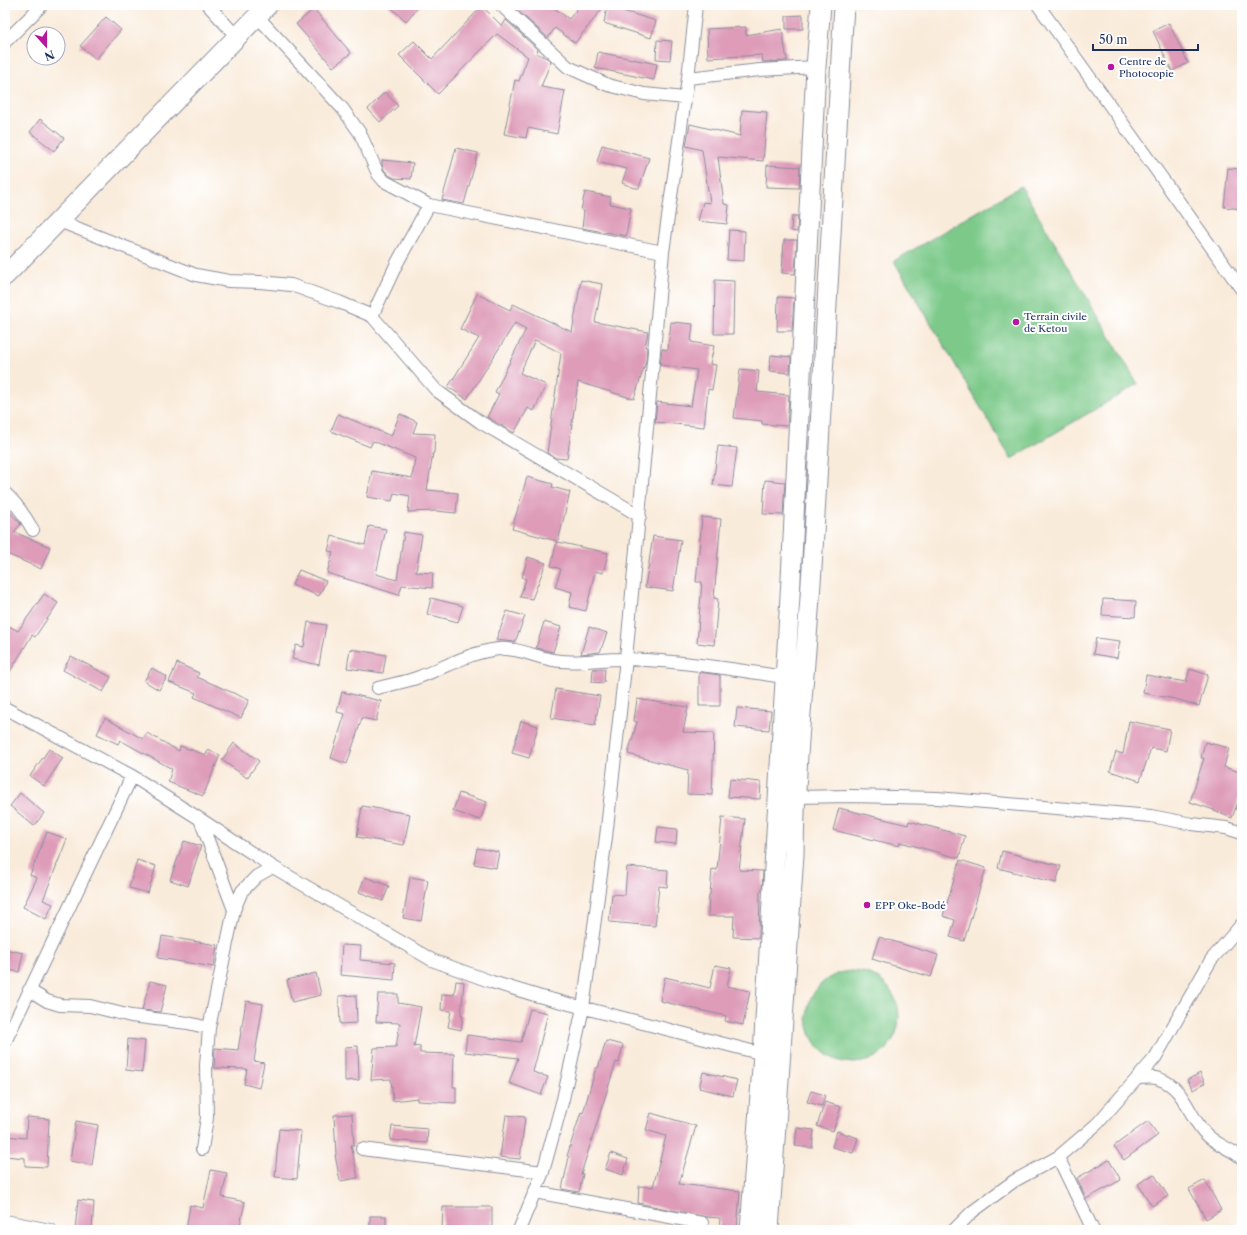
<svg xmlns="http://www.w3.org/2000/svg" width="1247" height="1235" font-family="'Libre Caslon Text',serif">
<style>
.green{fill:#7cc989;stroke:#4c7c74}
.building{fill:#de9cb9}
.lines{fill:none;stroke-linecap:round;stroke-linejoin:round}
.street-casing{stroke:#8a8d9c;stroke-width:14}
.primary-casing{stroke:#8a8d9c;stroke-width:21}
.street{stroke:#fff;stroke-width:12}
.primary{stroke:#fff;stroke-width:19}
.poi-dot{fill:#b5179e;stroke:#fff;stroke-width:1.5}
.labels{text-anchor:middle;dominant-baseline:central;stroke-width:4;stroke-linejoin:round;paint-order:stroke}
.poi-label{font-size:10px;fill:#1b2f5e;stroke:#fff;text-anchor:start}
</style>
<rect width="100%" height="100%" fill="#fff"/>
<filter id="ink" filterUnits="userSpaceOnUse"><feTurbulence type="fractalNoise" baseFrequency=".025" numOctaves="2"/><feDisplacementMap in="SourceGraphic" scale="8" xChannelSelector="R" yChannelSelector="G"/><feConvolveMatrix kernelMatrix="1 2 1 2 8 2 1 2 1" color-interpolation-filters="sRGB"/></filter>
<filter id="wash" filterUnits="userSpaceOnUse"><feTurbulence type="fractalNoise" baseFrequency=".012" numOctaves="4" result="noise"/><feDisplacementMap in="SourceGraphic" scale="16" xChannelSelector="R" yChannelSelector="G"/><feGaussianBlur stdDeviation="0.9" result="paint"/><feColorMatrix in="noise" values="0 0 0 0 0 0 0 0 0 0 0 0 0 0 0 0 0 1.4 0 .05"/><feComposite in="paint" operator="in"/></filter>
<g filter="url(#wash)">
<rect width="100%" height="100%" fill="#f9ebda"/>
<path class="green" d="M1021,186l117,198 -127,75 -117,-198z
M807 1017a46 46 0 1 1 92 0a46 46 0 1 1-92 0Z"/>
<g id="blocks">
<path class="building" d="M388,5h32l-14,16z
M516,5h34l19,14 11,-14h25l-30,38 -20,-15 -7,10 -34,-31z
M482,6l20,20 4,-6 32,30 -2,3 11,5 4,3 -10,26 24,4 -8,43 -29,-6 -2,10 -22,-4 11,-54 4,1 9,-24 -31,-23 -59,60 -39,-39 15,-14 18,18z
M607,6l49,15 -5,17 -47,-15z
M314,9l37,44 -18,14 -37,-43z
M803,15v14h-17v-13z
M106,17l15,13 -25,29 -16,-13z
M1169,23l19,40 -16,8 -19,-40z
M746,27v8l36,-6 5,32 -24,1 -1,-7 -54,3 -1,-29z
M657,40l15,1 -2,19 -14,-1z
M598,52l59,12 -3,16 -59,-12z
M385,92l13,14 -18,16 -12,-13z
M742,110l25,2 -4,49 -45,-4 6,47 5,1 -2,19 -29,-3 5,-19 7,1 -8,-53 -16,-4 4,-22 50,12z
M40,119l24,19 -10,13 -24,-19z
M602,145l47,13 -10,30h-4l-13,-5 5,-14 -30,-7z
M456,148l22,5 -14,51 -22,-4z
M382,160l31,3 -2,16 -17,-1 -5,-3 -5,-5 -2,-6z
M767,165l33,2 -1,21 -33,-1z
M1228,168l14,1v40l-18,-2z
M585,192l26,5 -1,7 21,4 -5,28 -44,-8 2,-17 -3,-1z
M792,216h6l-1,16 -6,-1z
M729,230l16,1 -1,30 -17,-1z
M784,240h13l-2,34 -13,-1z
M581,280l21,4 -7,38 53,10 -3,15h2l-1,14 -12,38 -56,-17 -11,77 -11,-1 -9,-5 14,-100 -26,-13 -15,33 26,12 -12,26 -6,-3 -14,25 -27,-16 12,-23 -4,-2 31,-63 -11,-6 -48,76 -19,-12 31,-49 -19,-9 17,-35 33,16 3,-6 59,28z
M715,280l19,1 -1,53h-19z
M778,297l16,1 -2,33h-15z
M671,322l22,2 -2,18 23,4 -4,18 6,1 -4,25 -4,-1 -4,38 -49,-5 2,-20 34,4 6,-36 -37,-5 2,-16 6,1z
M771,355l20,2 -1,16 -21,-2z
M740,369l19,2 -2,21 32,3 -2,31 -25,-2v-3l-28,-3z
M338,414l53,22 9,-22 17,8 -4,11 22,1 -1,19h-1l-6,37 31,3 -2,20 -20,-2 -28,1 2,-16 -16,-3 -2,8 -25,-4 5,-26 40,7 3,-20 -42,-17 -3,6 -39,-16z
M718,446l19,2 -5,39 -19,-2z
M527,477l26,7 -1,3 18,5 -12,50 50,11 -5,20 -8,-2 -9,40 -17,-4 3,-15 -17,-5 6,-18 -10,-3 6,-25 -45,-12z
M765,480l20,2 -2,33 -20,-1z
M5,507l16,17 -7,8 36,15 -9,22 -36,-16z
M702,517l19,2 -7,79 4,1 -4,46 -17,-2 5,-61h-6z
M369,526l17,3 -10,45 21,6 7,-48 18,3 -6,37 17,1 -1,15 -30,-3 -3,10 -72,-22 6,-21 -5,-1 4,-15 33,9z
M653,536l28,4 -8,51 -28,-4z
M528,557l18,6 -14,36 -12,-2 6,-18 -4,-2z
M299,570l27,11 -7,15 -27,-11z
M44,594l14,9 -23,34 -3,-2 -27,45v-48l4,-6 9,5z
M431,598l32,8 -5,16 -31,-8z
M1103,599l33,2 -1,16 -33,-2z
M507,611l18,5 -10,26 -19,-2z
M308,622l18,3 -7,40 -27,-6 4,-14 8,2z
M544,622l17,5 -8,25 -17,-4z
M589,627l18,6 -7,19 -19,2z
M1096,638l24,3 -3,17 -24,-4z
M350,649l36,6 -3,18 -36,-5z
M71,656l40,21 -8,15 -40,-22z
M177,663l22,10 -2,4 52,23 -8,18 -47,-21 2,-4 -27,-11z
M152,668l15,9 -8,13 -15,-9z
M593,669h12l-1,14 -12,-1z
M1190,669l18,6 -9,31 -24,-7 -32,-6 3,-18 40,7z
M699,672l21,3v31h-21z
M556,689l44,7 -5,29 -44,-7z
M342,692l39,9 -5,20 -14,-3 -15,46 -16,-6 14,-44 -8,-2z
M637,699l51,8 -5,25 31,1 -2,62 -25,-1 1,-24 -60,-16 9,-32 -3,-1z
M737,708l34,3 -2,19 -34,-3z
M105,718l38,21 4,-6 32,18 1,-5 26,9 2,-5 12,5 -17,41 -35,-14 4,-13 -52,-29 -2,4 -21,-10z
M521,721l17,5 -9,32 -17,-5z
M1129,721l41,8 -4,22 -15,-3 -11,33 -30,-10 6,-19 7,2z
M1205,742l24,6 -5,19 18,6v18l-10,27 -18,-7v-1l-24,-8 14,-44h-3z
M234,743l25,18 -12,17 -25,-18z
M49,749l14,9 -19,28 -14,-10z
M730,779l31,3 -1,17 -32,-2z
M20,793l24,20 -10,13 -24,-20z
M459,793l28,9 -7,18 -27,-9z
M362,806l48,8 -6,31 -47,-8z
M839,808l69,17 1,-4 56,15 -6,22 -59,-16 -1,4 -66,-16z
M722,817l23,2 -6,51 24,1 -1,20h-2l-1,47 -26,-1 1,-21h-26l1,-21h1l2,-26 5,1z
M658,827l19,2 -1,15 -20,-2z
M47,832l20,7 -24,61 10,4 -7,15 -23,-12 14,-29 -7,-3z
M184,841l17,5 -13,40 -18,-6z
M477,848l22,4 -3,16 -22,-4z
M1002,851l59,15 -5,17 -58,-15z
M137,860l19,6 -8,27 -19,-5z
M960,860l26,8 -22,73 -14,-4 5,-17 -12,-4z
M627,867l41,3 -1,17 -8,-1 -4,40 -46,-4 3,-28 13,1z
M365,877l24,9 -6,15 -24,-9z
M410,877l18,3 -7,41 -18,-3z
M162,936l55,9 -3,22 -56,-9z
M879,937l59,18 -7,22 -59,-18z
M342,945l19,1 -1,14 35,3 -1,17 -54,-5z
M5,949l18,4 -4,19 -14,-3z
M715,965l16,3 -4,18 23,5 -7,34 -18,-4 1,-5 -66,-15 5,-24 45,11z
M316,973l5,22 -29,7 -5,-22z
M150,981l17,4 -7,27 -18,-2z
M456,981l8,1 -3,33h2l-2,15 -13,-3 3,-16 -10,-1 1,-16 12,1z
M378,994h20v9l23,4 -7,40 6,-1v7l34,1 -1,33h3v16l-39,-2v-3l-24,3 -2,-22 -20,1 3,-32 22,-1 4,-24 -24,-1z
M356,995l1,28 -17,1 -1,-28z
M246,1001l17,3 -9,57 10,2 -5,25 -15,-4 3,-15 -33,-1 1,-20 23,2z
M530,1009l18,4 -15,59 15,5 -7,18 -32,-12 9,-25 -53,-6 2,-17 54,7z
M128,1039l17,2 -3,31 -16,-2z
M606,1041l17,4 -4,18 -3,-1 -35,112h2l-4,18 -17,-3 7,-32 -2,-1 14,-44 2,1 13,-45h2z
M358,1046l1,34 -14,1v-34z
M703,1072l34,8 -4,16 -34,-8z
M1200,1073l5,10 -12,7 -6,-10z
M811,1091l14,4 -3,11 -15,-4z
M825,1102l16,5 -8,24 -16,-5z
M651,1113l45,13 -17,58 61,7 -3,39h-18l1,-12 -14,-1 -68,-14 1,-17 14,1 13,-51 -20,-6z
M352,1114l2,31h-3l7,33 -18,3 -5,-26h1l-2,-40z
M506,1115l19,2 -5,42 -20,-2z
M27,1117l22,2 -2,48 -22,-1v-8l-20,-2v-20l21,2z
M76,1121l22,4 -6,40 -22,-4z
M1148,1121l10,14 -34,25 -10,-14z
M392,1126l36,3 -1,14 -37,-3z
M797,1128l17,2 -2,18 -17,-2z
M279,1129l22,2 -4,48 -22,-2z
M837,1131l21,7 -5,15 -21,-6z
M611,1153l17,6 -5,16 -18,-6z
M1109,1160l12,20 -35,19 -9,-21z
M211,1170l16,3 -5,24 23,5 -6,28h-53l4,-25 13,3z
M1154,1174l14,22 -16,10 -14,-22z
M1205,1180l16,30 -15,9 -17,-30z
M78,1200l16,2 -2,28h-17z
M443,1207h49v23h-50z
M370,1216h16v14h-16z"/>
</g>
</g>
<g filter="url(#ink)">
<use href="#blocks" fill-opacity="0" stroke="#8a8d9c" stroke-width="1"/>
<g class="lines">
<defs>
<path id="street" d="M208,5l29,32
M501,5l67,62 40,18 36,9 41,4
M1038,5l204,285
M257,16l85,92 18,25 18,41 6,7 45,24 234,47
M5,42l37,-37
M688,78l72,-8 56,-3
M59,221l137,54 33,6 31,1 31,3 48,17 33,14 64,74 44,32 160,94
M372,316l25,-53 32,-58
M5,493c12,11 20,23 28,37
M378,688c14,-4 28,-6 41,-11 27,-10 51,-25 80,-28 20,-2 42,11 62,12 22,2 45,-3 67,-2 52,2 104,10 156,18
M5,708l127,68 68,43 73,48 159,93 60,22 46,14 225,58
M795,797l55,-1 87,2 214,18 41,8 34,4 16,5
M200,819l34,91
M29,990l18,11 13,4 30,1 41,10 57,7 21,5
M5,1042l127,-266
M1137,1078c7,0 16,-2 22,1 25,8 29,35 45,53 10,12 26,16 38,26
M202,1149l5,-31 -1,-53 3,-37 25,-118 8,-19 15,-15 16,-9
M362,1149l181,23
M1058,1157l35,73
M535,1192l167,31
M5,1221l45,9
M519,1230l24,-58 20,-73 20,-91 23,-171 20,-178 37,-407 25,-174 8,-73
M954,1230l18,-18 42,-31 44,-24 39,-33 58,-66 56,-98 31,-36"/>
<path id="primary" d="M5,276l263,-271
M750,1230l13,-176 28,-475 25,-512 5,-62
M769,1230l25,-376c1,-95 12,-190 18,-286 12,-187 22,-375 32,-563"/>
</defs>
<use href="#street" class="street-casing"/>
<use href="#primary" class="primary-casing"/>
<use href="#street" class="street"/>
<use href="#primary" class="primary"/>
</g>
</g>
<g class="poi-dot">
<circle cx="1111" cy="67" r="4"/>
<circle cx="1016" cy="322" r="4"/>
<circle cx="867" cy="905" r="4"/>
</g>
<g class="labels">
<g class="poi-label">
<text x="1119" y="61">Centre de<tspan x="1119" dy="12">Photocopie</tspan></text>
<text x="1024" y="316">Terrain civile<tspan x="1024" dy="12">de Ketou</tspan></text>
<text x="875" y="905">EPP Oke-Bodé</text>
</g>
</g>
<rect width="1247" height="1235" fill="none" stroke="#fff" stroke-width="20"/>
<g transform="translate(46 46) rotate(159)"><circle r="19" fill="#ffffff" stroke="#a4acbf"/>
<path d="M0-3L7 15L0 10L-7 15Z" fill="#b5179e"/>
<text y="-6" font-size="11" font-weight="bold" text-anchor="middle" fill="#1b2f5e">N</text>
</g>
<path d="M1093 44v6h105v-6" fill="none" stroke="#1b2f5e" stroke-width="2"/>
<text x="1099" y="44" font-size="12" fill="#1b2f5e" stroke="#ffffff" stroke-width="3" paint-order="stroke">50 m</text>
</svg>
